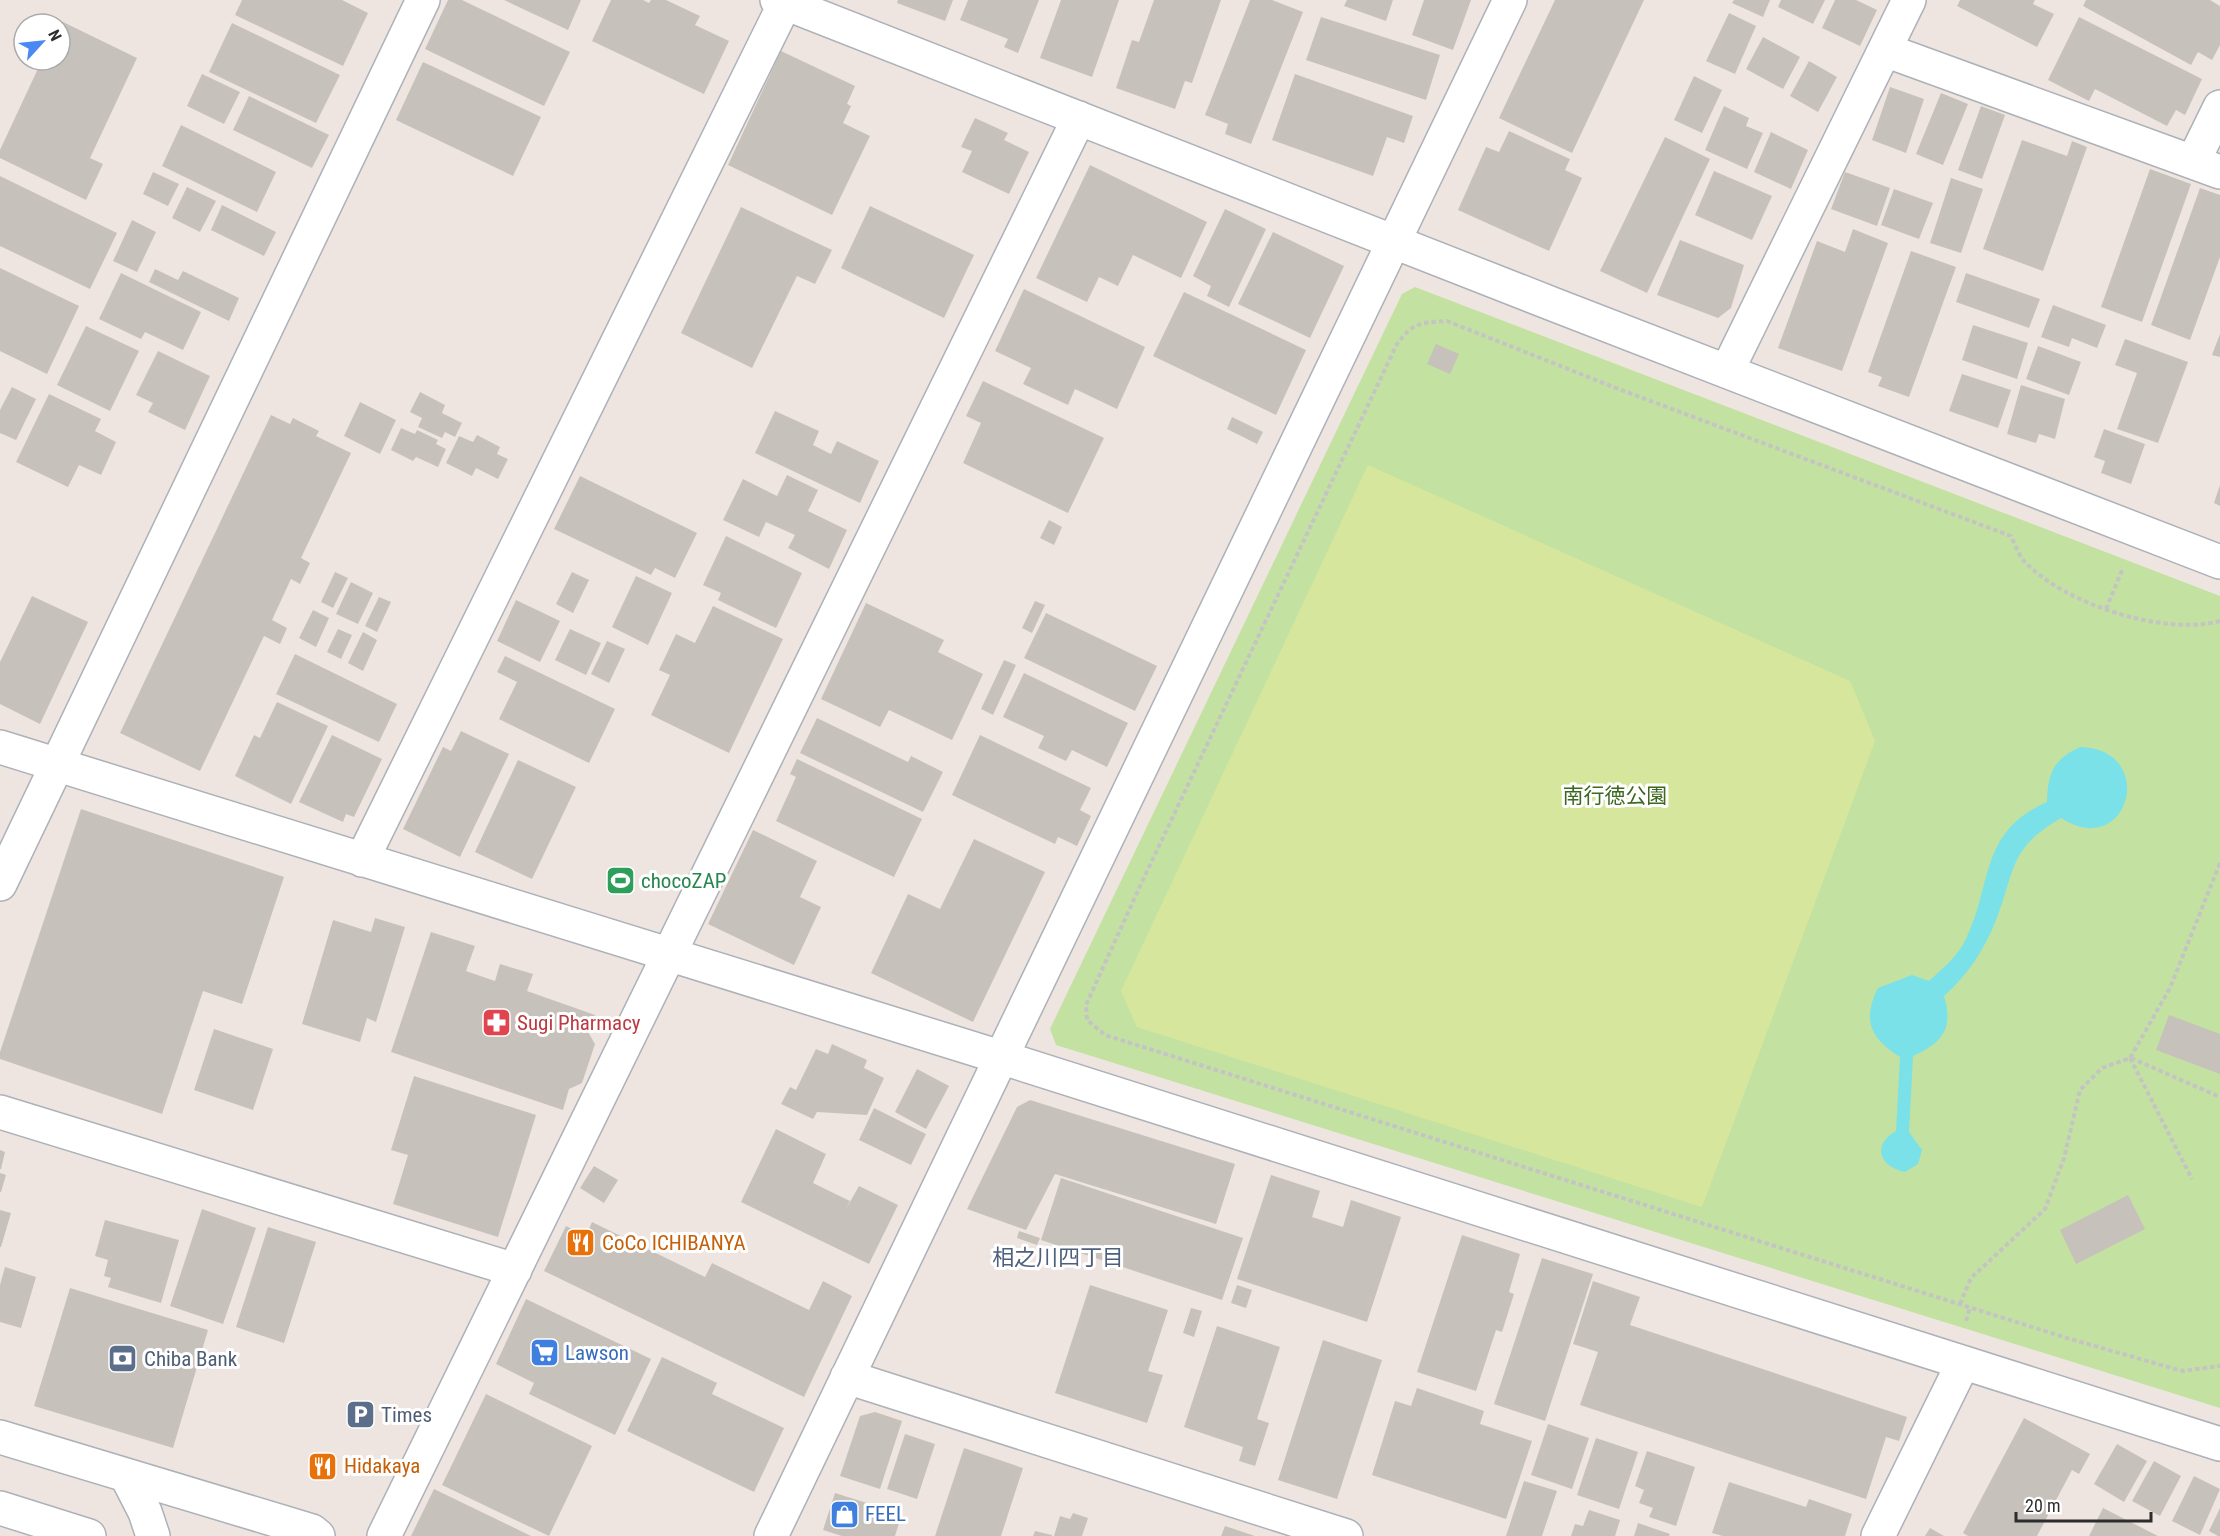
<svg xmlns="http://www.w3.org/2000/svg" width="2220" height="1536" font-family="'Roboto Condensed','Noto Sans JP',sans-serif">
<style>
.green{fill:#c3e1a0}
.pitch{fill:#d6e79d}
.water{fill:#7ae1e9}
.building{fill:#c7c1bc}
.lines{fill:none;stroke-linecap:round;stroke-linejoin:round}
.minor-casing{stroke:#adb1b8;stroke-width:36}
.path{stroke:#c4c4c4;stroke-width:4;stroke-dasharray:4.5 3;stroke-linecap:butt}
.minor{stroke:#fff;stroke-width:33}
.labels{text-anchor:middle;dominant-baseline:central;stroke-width:6;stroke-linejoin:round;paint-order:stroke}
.park-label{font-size:21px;fill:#3c681f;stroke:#fff}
.leisure-label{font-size:21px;fill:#27864d;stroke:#fff;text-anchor:start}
.health-label{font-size:21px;fill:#be3a42;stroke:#fff;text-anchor:start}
.food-label{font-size:21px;fill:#c56008;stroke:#fff;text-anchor:start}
.shop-label{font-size:21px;fill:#366cbe;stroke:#fff;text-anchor:start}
.service-label{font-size:21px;fill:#4e5e75;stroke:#fff;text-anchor:start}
.neighbourhood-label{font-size:22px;fill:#4f607c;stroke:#fff}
</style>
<rect width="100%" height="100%" fill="#eee5e1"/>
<path class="green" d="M1415,287l805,309v812l-1164,-363 -6,-16 352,-735z"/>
<path class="pitch" d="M1368,465l482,216 25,60 -173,466 -565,-180 -16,-36z"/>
<path class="water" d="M2080,747c79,2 49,115 -19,71 -53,31 -45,51 -65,102 -12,31 -28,54 -52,76 10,33 -2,47 -31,60l-4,76 13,18 -4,14 -13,8c-25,-5 -34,-27 -9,-41l4,-74c-30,-19 -38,-37 -22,-69l34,-13 17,6c13,-12 29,-25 37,-42 27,-56 13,-107 81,-137 1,-30 6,-42 33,-55z"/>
<path class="building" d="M242,0h100l26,13 -25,53 -108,-51z
M448,0h14l108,52 -26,54 -119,-57z
M504,0h77l-13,30z
M611,0h32l6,3 2,-3h15l34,16 -5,9 34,16 -25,53 -112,-53z
M898,0h55l-8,21 -48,-18z
M968,0h71l-21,53 -14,-6 4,-8 -48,-19z
M1061,0h58l-27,77 -52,-19z
M1154,0h67l-29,83 -7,-2 -10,28 -59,-21 16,-48 7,2z
M1250,0h22l31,12 -52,132 -26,-10 3,-10 -23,-9z
M1347,0h46l-7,21 -42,-15z
M1424,0h47l-18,50 -41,-15z
M1555,0h89l-72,153 -73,-35z
M1734,0h36l-7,17 -31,-14z
M1781,0h44l-12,24 -35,-17z
M1835,0h21l21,10 -17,36 -38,-18z
M1960,0h75l-2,4 21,10 -17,33 -80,-41z
M2086,0h124l10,6v39l-8,15 -14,-8 -7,13 -108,-59z
M1729,13l27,13 -21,48 -29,-13z
M1321,17l119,38 -14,45 -120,-40z
M2079,17l123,62 -17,36 -9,-5 -9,16 -72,-37 -6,12 -41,-21z
M61,21l76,37 -47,100 13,6 -17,36 -86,-42v-8l42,-90h18z
M232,23l108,52 -24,48 -107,-51z
M1763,37l37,20 -17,32 -37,-20z
M781,51l74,35 -8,18 4,2 -8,17 27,13 -38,79 -104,-50z
M1809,61l28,16 -19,35 -28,-16z
M423,62l118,55 -28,59 -117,-56z
M202,74l38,18 -16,32 -37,-18z
M1295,74l118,42 -9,27 -17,-6 -14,39 -101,-36z
M1694,76l28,14 -20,43 -28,-13z
M1890,87l34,12 -18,54 -34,-13z
M1941,93l27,11 -25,61 -27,-11z
M249,96l80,39 -17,33 -79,-38z
M1724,106l25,12 -3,8 17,7 -16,36 -42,-19z
M1981,106l24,9 -23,64 -24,-9z
M975,118l33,15 -4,7 25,12 -20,42 -47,-22 10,-21 -11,-4z
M181,125l95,47 -19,40 -95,-46z
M1509,131l61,28 -5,11 17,8 -33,73 -91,-41 28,-63 13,5z
M1771,132l37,18 -17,39 -37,-17z
M1665,137l45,22 -63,134 -47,-22z
M2022,140l45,16 5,-15 15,6 -44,124 -60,-22z
M1090,165l117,57 -26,56 -48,-23 -15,31 -19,-9 -12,25 -51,-24z
M2150,169l41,15 -49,138 -41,-15z
M1714,171l58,25 -20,44 -57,-25z
M153,172l26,12 -11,22 -25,-12z
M1845,172l45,16 -13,38 -46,-17z
M0,176l117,57 -27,56 -90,-43z
M1951,178l32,11 -22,64 -31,-10z
M187,187l29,14 -16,31 -28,-14z
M2200,188l20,7v62l-30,83 -39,-15z
M1894,189l39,14 -14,36 -38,-14z
M222,205l54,27 -12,24 -53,-26z
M870,206l104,49 -30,63 -103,-50z
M741,207l91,43 -17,34 -18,-8 -45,92 -71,-35z
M1225,209l41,20 -37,78 -22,-11 4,-10 -18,-10z
M132,220l24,12 -19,40 -24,-11z
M1853,229l35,14 -46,128 -64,-23 39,-107 28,11z
M1273,232l71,34 -34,72 -72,-34z
M1680,240l64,25 -13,43 -13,10 -61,-23z
M1911,251l45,16 -47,130 -31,-11 4,-9 -14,-5z
M0,268l79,38 -32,68 -47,-23z
M155,269l23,11 5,-9 56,27 -10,23 -80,-39z
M121,273l80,39 -18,38 -38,-18 -4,7 -42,-20z
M1966,273l74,26 -11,29 -73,-26z
M1024,289l121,58 -28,62 -42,-20 -7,16 -45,-21 8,-16 -36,-17z
M1184,292l122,58 -30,65 -123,-59z
M2053,305l53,20 -9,23 -25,-10 -3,9 -28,-10z
M1973,325l55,18 -11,36 -55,-19z
M86,326l53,25 -29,60 -53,-26z
M2220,334v23l-8,-2z
M2125,339l63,23 -30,81 -41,-14 20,-56 -22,-8z
M1436,344l23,10 -9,20 -23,-10z
M2038,346l43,16 -12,33 -43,-16z
M158,351l52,25 -25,54 -37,-18 5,-9 -17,-8z
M1962,374l49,16 -13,38 -49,-17z
M983,381l121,57 -36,75 -105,-50 18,-40 -15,-7z
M2021,385l44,14 -10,40 -16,-5 -3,9 -29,-9z
M12,387l24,12 -20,41 -16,-7v-23z
M420,392l25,13 -3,8 20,10 -7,14 -10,-5 -3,6 -24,-11 4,-9 -12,-6z
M49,394l52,25 -6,12 21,11 -15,33 -22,-10 -11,22 -52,-25z
M360,402l36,18 -16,34 -36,-18z
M775,411l44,20 -6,14 18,9 6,-13 42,20 -19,42 -105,-50z
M271,415l19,9 3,-6 26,13 -3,5 35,17 -50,105 9,5 -10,21 -9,-5 -19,41 15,8 -7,16 -16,-8 -64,135 -80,-38z
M1232,417l31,15 -6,12 -30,-15z
M401,428l14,6 2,-4 21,10 -2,4 10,5 -8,18 -22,-10 -3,4 -22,-11z
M2104,429l41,15 -14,40 -30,-11 4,-12 -11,-4z
M477,435l23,12 -3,7 11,5 -10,20 -22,-11 -4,8 -26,-13 13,-27 14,6z
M787,475l31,15 -10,21 39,19 -18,39 -41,-21 7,-13 -29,-13 -7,15 -36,-17 20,-41 34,17z
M580,476l117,57 -22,45 -20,-10 -4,7 -97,-46z
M2220,485v21l-6,-3z
M1049,520l13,7 -8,18 -14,-7z
M726,536l76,37 -26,55 -58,-28 3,-7 -18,-8z
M335,572l13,6 -15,30 -12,-6z
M572,572l17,8 -16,33 -17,-9z
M636,576l36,17 -24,52 -36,-18z
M351,582l22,11 -15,31 -22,-10z
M32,596l56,26 -48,102 -40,-20v-42z
M379,597l12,5 -14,30 -12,-6z
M516,600l44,21 -20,41 -43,-21z
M1035,601l10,4 -13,28 -10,-5z
M866,603l78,37 -6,12 45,22 -31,66 -63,-30 -9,17 -59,-28z
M713,606l70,33 -54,114 -78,-38 19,-40 -11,-5 17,-36 19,9z
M313,610l16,8 -13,29 -17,-9z
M1046,613l111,53 -22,45 -111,-53z
M338,629l14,6 -11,24 -14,-7z
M570,629l31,14 -15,32 -31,-15z
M363,632l14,8 -14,31 -15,-8z
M607,641l18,8 -16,34 -18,-9z
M295,654l102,50 -18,38 -103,-48z
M505,656l110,53 -26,54 -90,-44 18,-37 -20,-10z
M1004,660l12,5 -23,50 -12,-6z
M1024,673l104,50 -21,44 -35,-17 -6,11 -28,-13 6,-12 -41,-19z
M277,702l51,24 -37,78 -56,-28 19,-41 6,3z
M817,718l91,44 3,-6 32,16 -20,40 -123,-59z
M461,731l48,23 -49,103 -57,-28 40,-82 8,4z
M332,735l50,24 -28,58 -8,-3 -3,8 -44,-20z
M980,735l111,53 -11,22 11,6 -14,30 -19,-9 -3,7 -103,-49z
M797,759l125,60 -28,58 -118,-56 20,-44 -6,-3z
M518,760l58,27 -44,92 -57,-27z
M81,809l203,68 -42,127 -39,-13 -41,123 -162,-55v-7z
M753,830l64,31 -17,36 21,10 -27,58 -86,-41z
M974,839l71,33 -72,150 -102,-49 37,-79 32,15z
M375,918l30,9 -29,95 -9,-4 -7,24 -58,-18 31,-104 38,12z
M431,932l44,14 -9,25 29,10 5,-17 33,10 -6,17 68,24 -7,17 7,12 -13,39 -13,6 -6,21 -172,-58z
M2169,1015l51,19v40l-64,-24z
M214,1029l59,20 -20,61 -59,-20z
M832,1044l35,16 -3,8 20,10 -17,37 -50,-3 -4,7 -32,-15 9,-17 6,3 20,-41 12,5z
M917,1069l32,17 -23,43 -31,-17z
M414,1076l122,39 -38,122 -105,-33 15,-49 -17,-5z
M1030,1100l205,64 -19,60 -161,-50 -29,56 -59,-21 50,-102z
M874,1108l52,26 -15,31 -52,-25z
M776,1129l50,25 -13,29 37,18 -4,8 13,-23 39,19 -29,59 -128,-62z
M0,1150l5,2 -4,17h-1z
M594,1166l24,14 -14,23 -24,-15z
M0,1173l6,2 -5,17h-1z
M1271,1175l49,16 -8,26 31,10 8,-27 50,17 -34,105 -130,-43z
M1061,1178l182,60 -21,62 -181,-60z
M2128,1195l17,34 -69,35 -16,-34z
M202,1209l54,19 -33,96 -53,-18z
M0,1210l11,3 -10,34h-1z
M105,1220l74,20 -18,63 -53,-16 3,-9 -7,-2 4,-16 -13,-4z
M592,1222l113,55 7,-14 97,47 14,-29 29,15 -48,101 -260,-126 22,-45 20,10z
M268,1227l48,15 -32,101 -48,-16z
M1019,1231l21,7 -3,7 -20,-7z
M1462,1235l58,19 -11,38 5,2 -12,38 -6,-2 -20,61 -59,-19z
M1542,1258l51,16 -48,147 -51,-17z
M5,1267l31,10 -15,51 -21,-6v-37z
M1593,1281l47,16 -10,28 277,92 -8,24 -13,-4 -20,62 -286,-94 18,-53 -25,-8z
M1090,1285l78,25 -20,61 15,4 -16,48 -92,-30z
M1237,1285l15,5 -6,18 -15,-5z
M70,1288l138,42 -35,118 -139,-42z
M526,1299l125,60 -36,76 -86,-41 5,-11 -38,-19z
M1191,1308l11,3 -8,26 -11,-4z
M1217,1326l63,21 -23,72 12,4 -14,43 -16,-5 4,-14 -59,-20z
M1323,1340l59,20 -45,139 -59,-19z
M662,1357l55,26 -5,11 72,34 -30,64 -127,-61z
M1417,1388l67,23 -4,13 52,17 -26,78 -134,-44 23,-74 16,5z
M486,1394l106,52 -43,90 -107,-51z
M875,1412l27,9 -22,68 -40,-13 20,-60z
M2024,1418l66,36 -11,20 -7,-4 -35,66h-69l-5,-3z
M1548,1424l41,14 -17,51 -41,-14z
M905,1434l30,10 -18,55 -30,-10z
M1596,1438l42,14 -19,57 -42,-14z
M2117,1444l30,17 -23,41 -30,-18z
M964,1448l59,20 -22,68h-66z
M1647,1451l48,16 -19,59 -27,-9 4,-9 -14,-5 5,-13 -9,-4z
M2154,1461l27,15 -21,40 -28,-15z
M2194,1476l26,13 -20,46 -28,-14z
M1524,1481l33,10 -15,45h-36z
M1729,1482l77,25 3,-8 43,15 -7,22h-122l-11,-3z
M434,1489l97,47h-120z
M835,1493l67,21 -7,22h-53l-19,-6z
M2103,1508l55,28h-69z
M2220,1508v28h-2l-9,-5z
M1589,1510l31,10 -5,16h-44l4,-12 8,2z
M1073,1513l15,5 -6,18h-28l6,-20 10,3z
M1638,1523l32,11 -1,2h-35z
M1225,1526l30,10h-34z
M1930,1528l14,8h-19z
M1035,1531l17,4v1h-19z"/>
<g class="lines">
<defs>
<path id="minor" d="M777,0l778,305 665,257
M1885,50l335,122
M2193,162l27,-55
M1727,371l182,-371
M0,747l1000,310 1220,387
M362,860l423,-857
M0,884l423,-884
M0,1112l515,158
M847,1377l499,159
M0,1437l312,94 6,5
M126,1475l19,37 8,24
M0,1508l89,28
M384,1536l695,-1418
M771,1536l739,-1536
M1878,1536l85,-173"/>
</defs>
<use href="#minor" class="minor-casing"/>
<path class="path" d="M2106,609l17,-41
M2220,621c-57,15 -156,-17 -196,-60 -6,-7 -9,-17 -13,-25l-395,-148 -169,-67c-26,2 -34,1 -50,23l-257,542 -54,119 1,15 18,15 962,303 115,33 38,-5
M2130,1058l62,121
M2131,1058l89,39
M1960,1304l11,-26 74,-69 19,-51 16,-68 22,-22 28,-10 40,-70 50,-125
M1966,1321l4,-14"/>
<use href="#minor" class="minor"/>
</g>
<defs>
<symbol id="stadium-square" viewBox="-11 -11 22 22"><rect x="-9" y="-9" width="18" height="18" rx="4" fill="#2e9e5b" stroke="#fff"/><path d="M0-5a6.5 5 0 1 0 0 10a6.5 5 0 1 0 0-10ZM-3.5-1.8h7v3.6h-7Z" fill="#fff"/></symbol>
<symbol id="pharmacy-square" viewBox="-11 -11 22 22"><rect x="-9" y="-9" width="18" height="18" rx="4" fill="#e0444e" stroke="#fff"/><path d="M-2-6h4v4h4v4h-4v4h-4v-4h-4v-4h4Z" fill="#fff"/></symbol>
<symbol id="restaurant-square" viewBox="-11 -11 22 22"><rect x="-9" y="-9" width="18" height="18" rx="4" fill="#e8710a" stroke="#fff"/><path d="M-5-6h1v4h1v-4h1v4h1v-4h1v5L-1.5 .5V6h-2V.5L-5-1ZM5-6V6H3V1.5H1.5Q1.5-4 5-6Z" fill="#fff"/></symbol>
<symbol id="supermarket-square" viewBox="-11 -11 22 22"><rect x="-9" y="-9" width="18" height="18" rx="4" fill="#3f7fe0" stroke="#fff"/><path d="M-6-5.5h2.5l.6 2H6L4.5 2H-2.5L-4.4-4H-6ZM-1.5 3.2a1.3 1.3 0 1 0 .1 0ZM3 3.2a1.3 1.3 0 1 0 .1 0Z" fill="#fff"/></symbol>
<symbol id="bank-square" viewBox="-11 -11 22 22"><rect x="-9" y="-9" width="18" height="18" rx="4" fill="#5c6f8a" stroke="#fff"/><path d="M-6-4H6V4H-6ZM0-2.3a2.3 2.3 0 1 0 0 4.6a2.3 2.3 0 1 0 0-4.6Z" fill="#fff"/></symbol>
<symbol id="parking-square" viewBox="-11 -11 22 22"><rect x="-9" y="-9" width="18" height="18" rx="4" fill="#5c6f8a" stroke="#fff"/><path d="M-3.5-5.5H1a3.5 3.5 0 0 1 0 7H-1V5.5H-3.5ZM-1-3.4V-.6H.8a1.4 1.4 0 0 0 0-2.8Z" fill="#fff"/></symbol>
<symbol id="shop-square" viewBox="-11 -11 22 22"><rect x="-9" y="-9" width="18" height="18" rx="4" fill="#3f7fe0" stroke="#fff"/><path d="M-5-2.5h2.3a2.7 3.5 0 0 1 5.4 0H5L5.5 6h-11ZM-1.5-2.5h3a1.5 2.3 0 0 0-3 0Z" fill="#fff"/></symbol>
</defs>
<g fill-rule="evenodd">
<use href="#stadium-square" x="604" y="864" width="33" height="33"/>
<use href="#pharmacy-square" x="480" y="1006" width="33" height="33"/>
<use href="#restaurant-square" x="564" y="1226" width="33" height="33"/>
<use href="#supermarket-square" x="528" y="1336" width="33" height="33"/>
<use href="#bank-square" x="106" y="1342" width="33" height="33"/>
<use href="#parking-square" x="344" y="1398" width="33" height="33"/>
<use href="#restaurant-square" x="306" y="1450" width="33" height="33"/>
<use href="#shop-square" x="828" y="1498" width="33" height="33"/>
</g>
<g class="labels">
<g class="park-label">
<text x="1615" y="796">南行徳公園</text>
</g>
<g class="leisure-label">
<text x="641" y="881">chocoZAP</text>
</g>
<g class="health-label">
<text x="517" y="1023">Sugi Pharmacy</text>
</g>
<g class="food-label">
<text x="602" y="1243">CoCo ICHIBANYA</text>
<text x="344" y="1466">Hidakaya</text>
</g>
<g class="shop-label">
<text x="565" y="1353">Lawson</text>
<text x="865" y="1514">FEEL</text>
</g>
<g class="service-label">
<text x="144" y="1359">Chiba Bank</text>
<text x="381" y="1415">Times</text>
</g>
<g class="neighbourhood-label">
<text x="1058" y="1257">相之川四丁目</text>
</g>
</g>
<g transform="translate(42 42) rotate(63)"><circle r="28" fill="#ffffff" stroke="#ababab" stroke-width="1.5"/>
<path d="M0-4.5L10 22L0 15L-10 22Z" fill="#4a89f1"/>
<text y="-9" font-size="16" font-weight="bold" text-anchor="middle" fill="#2d2d2d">N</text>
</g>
<path d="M2016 1512v9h135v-9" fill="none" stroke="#2d2d2d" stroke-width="3"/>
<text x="2025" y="1512" font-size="18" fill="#2d2d2d" stroke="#ffffff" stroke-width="4.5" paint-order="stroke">20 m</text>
</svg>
